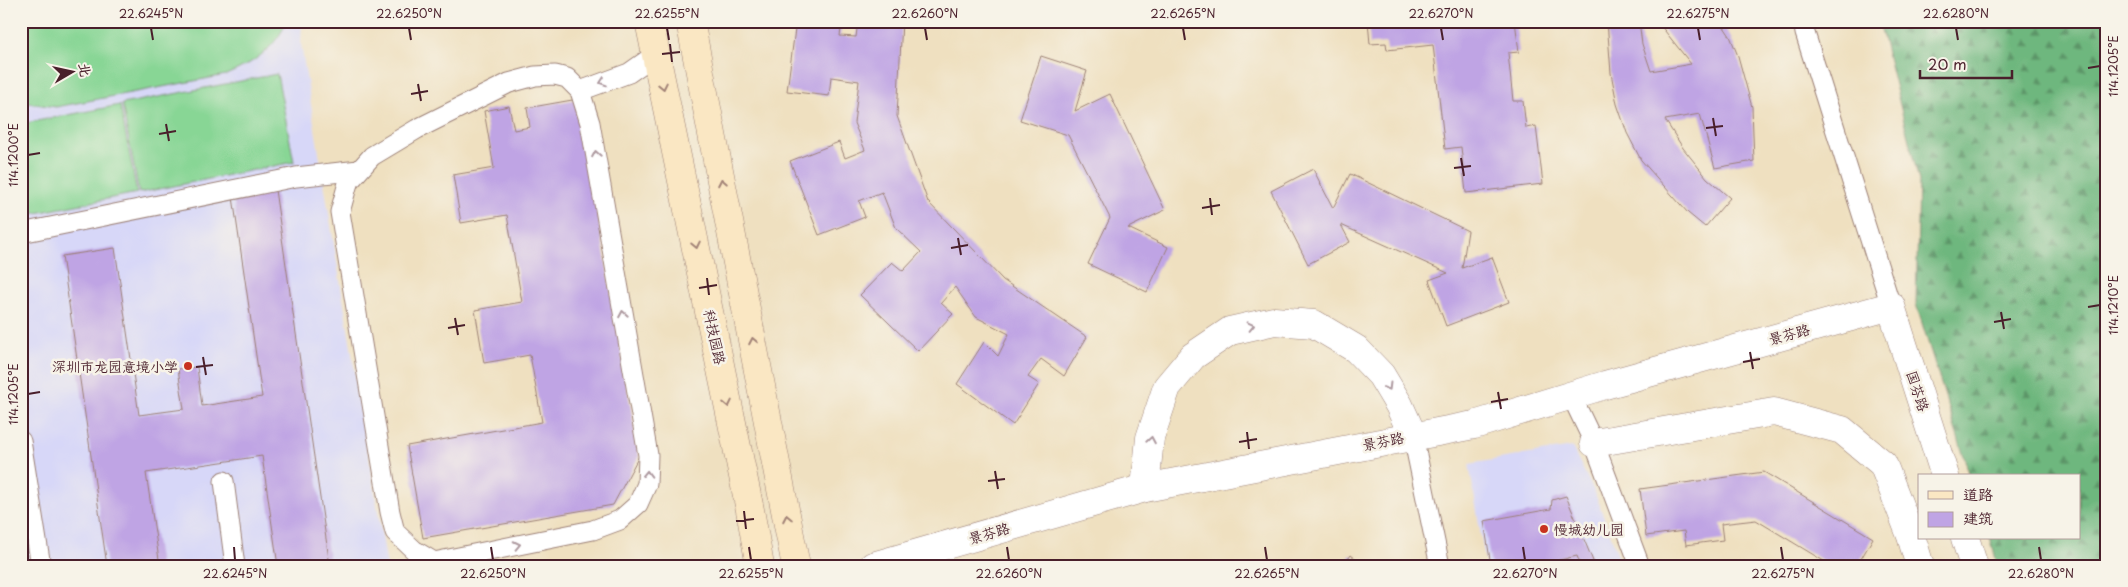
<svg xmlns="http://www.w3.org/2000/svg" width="2128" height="587" font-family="'Playpen Sans','LXGW WenKai TC',sans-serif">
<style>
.built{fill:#d7d7f8}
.forest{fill:url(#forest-firs);stroke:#5c6b54}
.garden{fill:#88d695;stroke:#697a60}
.building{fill:#bfa4e4}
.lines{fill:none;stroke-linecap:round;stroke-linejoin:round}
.service-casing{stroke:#9c8076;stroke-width:21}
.minor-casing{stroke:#9c8076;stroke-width:29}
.tertiary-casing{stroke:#9c8076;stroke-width:29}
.secondary-casing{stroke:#9c8076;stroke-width:29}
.service{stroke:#fff;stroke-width:19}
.minor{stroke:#fff;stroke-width:28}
.tertiary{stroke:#fff;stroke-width:28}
.secondary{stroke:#fae7c3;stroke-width:28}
.oneway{stroke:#ae9aa0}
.oneway2{stroke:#a28377}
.ticks{fill:none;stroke:#4a1f2b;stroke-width:2}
.poi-dot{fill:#c8321e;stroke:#f7f3e8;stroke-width:2}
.labels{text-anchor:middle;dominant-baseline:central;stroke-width:5;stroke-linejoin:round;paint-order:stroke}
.street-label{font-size:14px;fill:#4a1f2b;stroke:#f7f3e8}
.poi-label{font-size:14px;fill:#4a1f2b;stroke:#f7f3e8;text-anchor:end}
.neatline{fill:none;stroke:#4a1f2b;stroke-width:2}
.ticks-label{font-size:12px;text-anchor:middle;fill:#4a1f2b}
</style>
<defs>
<pattern id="forest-firs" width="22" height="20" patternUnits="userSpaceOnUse" patternTransform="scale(1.25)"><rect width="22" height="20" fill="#6eb77e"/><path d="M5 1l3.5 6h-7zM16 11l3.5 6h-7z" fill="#5c9467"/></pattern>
</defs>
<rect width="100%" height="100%" fill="#f7f3e8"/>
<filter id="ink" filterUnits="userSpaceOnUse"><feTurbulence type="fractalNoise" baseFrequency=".02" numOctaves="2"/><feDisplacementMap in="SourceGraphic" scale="10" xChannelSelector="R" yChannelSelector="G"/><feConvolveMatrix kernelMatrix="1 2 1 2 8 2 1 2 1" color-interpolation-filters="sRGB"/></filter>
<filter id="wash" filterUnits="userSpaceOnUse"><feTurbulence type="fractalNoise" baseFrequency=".0096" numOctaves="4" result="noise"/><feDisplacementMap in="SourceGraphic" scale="20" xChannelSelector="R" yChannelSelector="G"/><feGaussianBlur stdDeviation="1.12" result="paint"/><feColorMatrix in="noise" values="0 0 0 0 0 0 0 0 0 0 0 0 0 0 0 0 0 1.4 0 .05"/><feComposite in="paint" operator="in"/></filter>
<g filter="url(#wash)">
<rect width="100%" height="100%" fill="#efe0c0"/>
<path class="built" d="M21,21h281l-1,23 86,522h-366z
M1572,447l23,46 27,73h-136l-17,-102z"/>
<path class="forest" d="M1879,21h228v545h-109l-8,-28h89v-62h-109l-54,-172 3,-123z"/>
<path class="garden" d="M21,21h266c-12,28 -35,43 -61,54l-170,32 -35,-5z
M277,74l17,88 -155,31 -17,-89z
M120,105l17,88 -116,23v-92z"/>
<g id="blocks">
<path class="building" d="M796,21h46l-2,15 16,1 2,-16h44l-5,95 31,86 75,78 84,57 -23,39 -23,-17 -13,18 11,7 -26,41 -56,-41 27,-42 14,14 11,-22 -33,-17 -21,-30 -14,16 12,11 -35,37 -58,-56 32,-33 11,9 18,-19 -25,-24 -14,-36 -23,9 6,16 -46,18 -29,-74 49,-19 6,16 20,-8 -11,-27 5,-42 -28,-4 -2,19 -42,-5z
M1368,21h147l4,31 -11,1 5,48h10l3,27 10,-2 7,58 -77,9 -5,-46 -16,2 -12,-104 -46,5 -1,-7 -16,1z
M1607,21h32l3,23 9,27 40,-7 -34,-43h63l10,15 8,20 14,51 2,54 -39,7 -15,-54 -35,6 18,28 24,30 23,20 -25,29 -17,-14 -47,-53 -14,-27 -10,-29 -6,-31z
M1041,56l46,15 -12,40 35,-17 55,116 -37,18 40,19 -21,45 -59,-28 22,-46 -42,-83 -48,-15z
M578,99l61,357 -26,49 -190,33 -16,-92 135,-24 -12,-67 -46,8 -9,-53 47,-8 -15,-87 -46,8 -8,-48 41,-7 -10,-57 25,-5 5,24 16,-3 -3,-19z
M1313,169l20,39 17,-34 118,57 -6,37 30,-11 17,45 -63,24 -17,-46 19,-7 -107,-48 9,17 -42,22 -37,-73z
M275,190l55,376h-52l-16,-110 -116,17 14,93h-53l-45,-310 53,-8 24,167 45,-6 -6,-40 19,-2 5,39 60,-9 -29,-200z
M1764,472l109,66 -16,28h-25l-76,-46 -35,4 2,16 -37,5 -2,-14 -38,5 -6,-47z
M1566,496l29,70h-14l-4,-10 -43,10h-43l-7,-45 67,-12 1,-9z
M1351,555l14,11h-22z"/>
</g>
</g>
<g filter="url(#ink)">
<use href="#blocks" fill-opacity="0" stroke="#9c8076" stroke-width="1"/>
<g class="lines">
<defs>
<path id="service" d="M1803,21l2,12 86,273
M580,91l49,-18 27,-19
M21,233l275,-56 63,-7
M1571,395l23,48 46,123
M1413,436l27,130
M21,441l20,125
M224,481l11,85
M434,562l159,-32 27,-10 18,-16 9,-20 1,-29 -58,-332 -10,-32 -13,-13 -12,-3 -20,1 -26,7 -92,46 -45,27 -24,27 -8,29 50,300 5,20 19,18 20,12 1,4"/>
<path id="minor" d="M1594,443l180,-31 68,18 41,34 28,72 9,30
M1145,488l5,-50 17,-51 26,-31 37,-25 44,-10 40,3 42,25 25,26 18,30 14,31"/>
<path id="tertiary" d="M1965,538l9,28
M873,566l272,-78 329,-63 131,-40 286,-79 54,170"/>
<path id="secondary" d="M649,21l101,489 10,56
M690,21l106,545"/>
</defs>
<use href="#service" class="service-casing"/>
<use href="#minor" class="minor-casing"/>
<use href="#tertiary" class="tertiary-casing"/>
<use href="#secondary" class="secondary-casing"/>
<use href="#service" class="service"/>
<use href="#minor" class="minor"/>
<use href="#tertiary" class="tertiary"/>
<use href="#secondary" class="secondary"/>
</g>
<defs><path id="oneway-chevron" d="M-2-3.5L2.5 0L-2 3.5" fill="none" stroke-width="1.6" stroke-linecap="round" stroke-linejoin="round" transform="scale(1.25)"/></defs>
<g class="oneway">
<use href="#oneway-chevron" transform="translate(603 82) rotate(161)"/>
<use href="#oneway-chevron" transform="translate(596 154) rotate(-100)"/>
<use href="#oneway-chevron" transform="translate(623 314) rotate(-100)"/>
<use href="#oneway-chevron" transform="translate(1251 326) rotate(-13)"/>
<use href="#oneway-chevron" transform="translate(1388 387) rotate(59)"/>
<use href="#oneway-chevron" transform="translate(1151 440) rotate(-80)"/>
<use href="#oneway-chevron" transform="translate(647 474) rotate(-89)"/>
<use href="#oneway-chevron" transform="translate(517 545) rotate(-12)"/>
</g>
<g class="oneway2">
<use href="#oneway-chevron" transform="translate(663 86) rotate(78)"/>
<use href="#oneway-chevron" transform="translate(722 182) rotate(-101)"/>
<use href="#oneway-chevron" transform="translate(696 245) rotate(78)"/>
<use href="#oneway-chevron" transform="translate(753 341) rotate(-101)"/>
<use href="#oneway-chevron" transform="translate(728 404) rotate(78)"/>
<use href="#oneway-chevron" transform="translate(787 518) rotate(-101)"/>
</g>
</g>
<path class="ticks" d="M151,28l2,12M409,28l2,12M667,28l2,12M925,28l2,12M1183,28l2,12M1441,28l2,12M1698,28l2,12M1956,28l2,12M670,44l2,18M662,54l18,-2M2088,68l12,-2M418,84l3,17M411,94l17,-3M1713,118l3,18M166,124l3,17M1706,128l17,-2M159,134l17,-3M28,155l12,-2M1461,158l3,18M1454,168l17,-2M1210,198l2,17M1202,208l18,-3M958,238l3,17M951,248l17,-3M707,278l2,17M699,288l18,-3M2088,307l12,-2M2001,312l3,17M455,318l3,17M1994,322l17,-3M448,328l17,-3M1750,352l3,17M203,357l3,18M1743,362l17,-3M196,367l17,-2M1498,392l3,17M28,394l12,-2M1491,402l17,-3M1247,432l2,17M1239,442l18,-3M995,471l3,18M988,481l17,-2M744,511l2,18M736,521l18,-2M234,547l1,13M491,547l2,13M749,547l2,13M1007,547l2,13M1265,547l2,13M1523,547l2,13M1781,547l2,13M2039,547l2,13"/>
<g class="poi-dot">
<circle cx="188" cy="366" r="5"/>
<circle cx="1544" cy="529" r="5"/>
</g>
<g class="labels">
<g class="street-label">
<text transform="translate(1789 334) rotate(-15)">景芬路</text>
<text transform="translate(715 337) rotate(78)">科技园路</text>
<text transform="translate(1918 391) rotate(72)">国芬路</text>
<text transform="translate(1383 441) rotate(-11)">景芬路</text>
<text transform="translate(989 533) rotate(-16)">景芬路</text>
</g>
<g class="poi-label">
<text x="178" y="366">深圳市龙园意境小学</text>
<text x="1554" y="529" text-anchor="start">慢城幼儿园</text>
</g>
</g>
<rect width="2128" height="587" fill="none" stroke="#f7f3e8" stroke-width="55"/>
<rect x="1918" y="474" width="162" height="65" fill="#f7f3e8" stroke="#b29e9c"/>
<rect x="1928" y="491" width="25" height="8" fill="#fae7c3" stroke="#b29e9c"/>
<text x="1963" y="500" font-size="15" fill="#4a1f2b">道路</text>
<rect x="1928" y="512" width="25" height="15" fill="#bfa4e4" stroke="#b29e9c"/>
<text x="1963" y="524" font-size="15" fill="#4a1f2b">建筑</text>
<g transform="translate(72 72) rotate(81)" stroke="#f7f3e8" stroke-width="4" paint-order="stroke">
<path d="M0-4L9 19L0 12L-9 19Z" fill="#4a1f2b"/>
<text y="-8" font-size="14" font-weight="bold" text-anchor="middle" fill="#4a1f2b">北</text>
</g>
<path d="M1920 70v8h92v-8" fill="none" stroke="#4a1f2b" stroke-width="2.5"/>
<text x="1928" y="70" font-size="15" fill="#4a1f2b" stroke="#f7f3e8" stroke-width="4" paint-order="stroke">20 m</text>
<rect x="28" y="28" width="2072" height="532" class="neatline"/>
<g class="ticks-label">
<text x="151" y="18">22.6245°N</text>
<text x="409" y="18">22.6250°N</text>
<text x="667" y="18">22.6255°N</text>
<text x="925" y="18">22.6260°N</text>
<text x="1183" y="18">22.6265°N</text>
<text x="1441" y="18">22.6270°N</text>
<text x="1698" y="18">22.6275°N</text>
<text x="1956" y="18">22.6280°N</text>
<text transform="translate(2114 66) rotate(-90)" y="4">114.1205°E</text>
<text transform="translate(14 155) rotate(-90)" y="4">114.1200°E</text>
<text transform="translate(2114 305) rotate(-90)" y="4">114.1210°E</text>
<text transform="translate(14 394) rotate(-90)" y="4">114.1205°E</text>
<text x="235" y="578">22.6245°N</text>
<text x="493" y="578">22.6250°N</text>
<text x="751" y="578">22.6255°N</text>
<text x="1009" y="578">22.6260°N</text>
<text x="1267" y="578">22.6265°N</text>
<text x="1525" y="578">22.6270°N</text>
<text x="1783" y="578">22.6275°N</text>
<text x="2041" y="578">22.6280°N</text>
</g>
</svg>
